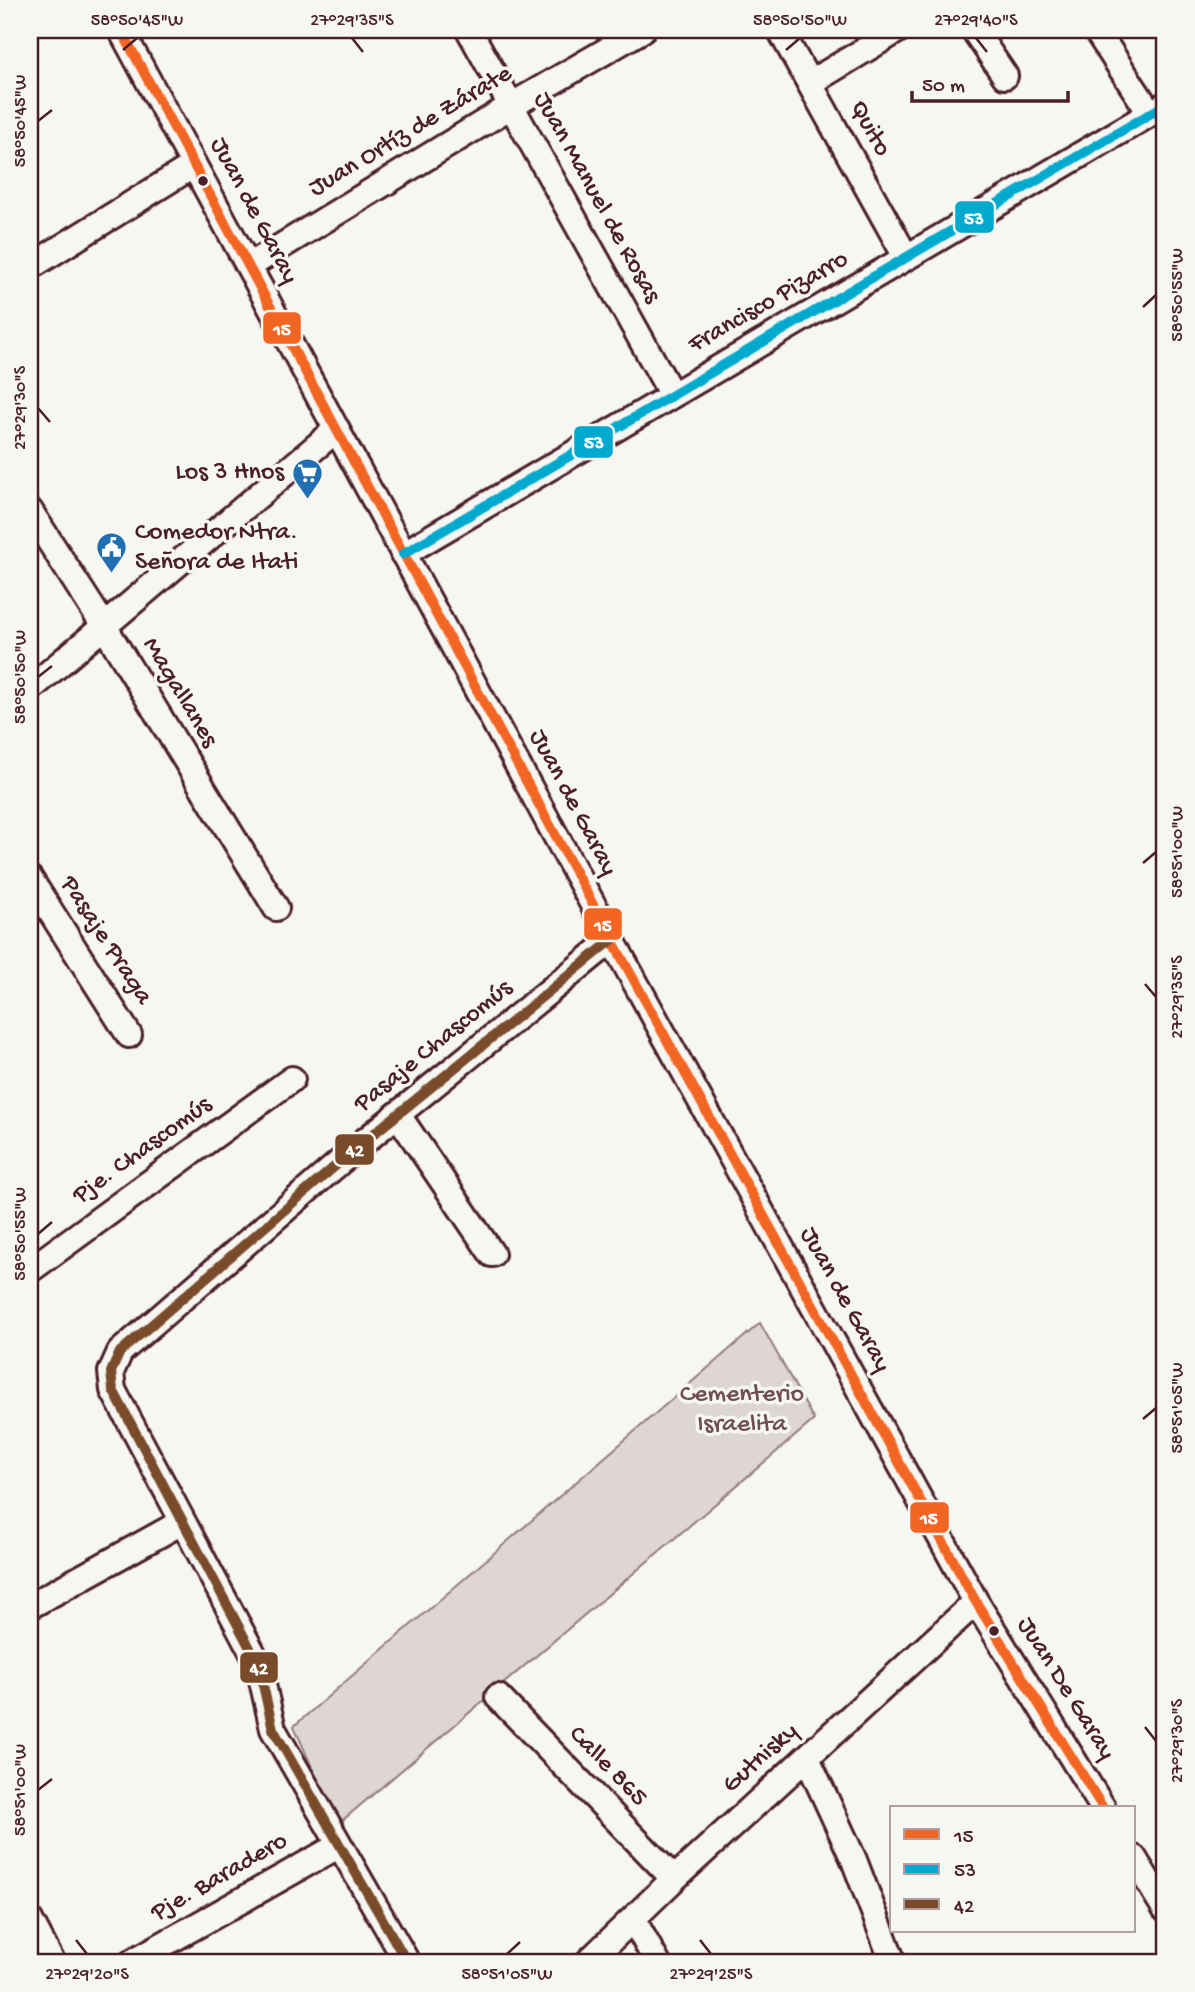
<svg xmlns="http://www.w3.org/2000/svg" width="1195" height="1992" font-family="'Gochi Hand',sans-serif">
<style>
.green{fill:#ddd6d5;stroke:#947a80;stroke-width:2}
.lines{fill:none;stroke-linecap:round;stroke-linejoin:round}
.minor-casing{stroke:#4a1f2b;stroke-width:30}
.minor{stroke:#f6f6f2;stroke-width:24}
.bus-1-casing{stroke:#f6f6f2;stroke-width:16}
.bus-2-casing{stroke:#f6f6f2;stroke-width:16}
.bus-3-casing{stroke:#f6f6f2;stroke-width:16}
.bus-1{stroke:#f26522;stroke-width:10}
.bus-2{stroke:#00a9ce;stroke-width:10}
.bus-3{stroke:#7a4b2a;stroke-width:10}
.ticks{fill:none;stroke:#4a1f2b;stroke-width:2.5}
.bus-dot{fill:#4a1f2b;stroke:#f6f6f2;stroke-width:2.5}
.labels{text-anchor:middle;dominant-baseline:central;stroke-width:7;stroke-linejoin:round;paint-order:stroke}
.street-label{font-size:26px;fill:#4a1f2b;stroke:#f6f6f2}
.poi-label{font-size:26px;fill:#4a1f2b;stroke:#f6f6f2;text-anchor:end}
.park-label{font-size:26px;fill:#6f4d56;stroke:#f6f6f2}
.line-badge{stroke:#f6f6f2;stroke-width:2.5}
.badge-label{font-size:19px;text-anchor:middle;font-weight:bold;fill:#fff}
.neatline{fill:none;stroke:#4a1f2b;stroke-width:2.5}
.ticks-label{font-size:18px;text-anchor:middle;fill:#4a1f2b}
</style>
<rect width="100%" height="100%" fill="#f6f6f2"/>
<filter id="ink" filterUnits="userSpaceOnUse"><feTurbulence type="fractalNoise" baseFrequency=".0143" numOctaves="2"/><feDisplacementMap in="SourceGraphic" scale="14" xChannelSelector="R" yChannelSelector="G"/><feConvolveMatrix kernelMatrix="1 2 1 2 8 2 1 2 1" color-interpolation-filters="sRGB"/></filter>
<g filter="url(#ink)">
<path class="green" d="M760,1323l54,97 -477,405 -43,-99z"/>
<g class="lines">
<defs>
<path id="minor" d="M121,30l491,910 364,662 127,206
M469,30l203,365
M780,30l126,227
M974,30l31,46
M1096,30l54,83
M810,83l88,-53
M249,266l262,-160 131,-76
M30,267l164,-102
M30,511l74,115 172,282
M403,554l762,-449
M30,689l307,-260
M30,879l99,156
M398,1115l94,139
M30,1270l262,-191
M30,1606l152,-84
M498,1697l176,182
M807,1758l47,102 39,102
M1134,1858l31,51
M633,1919l24,43
M30,1920l22,42
M132,1962l206,-116
M407,1962l-134,-233 -15,-66 -145,-273 -2,-18 9,-20 235,-203 257,-209
M588,1962l86,-83 302,-277"/>
</defs>
<use href="#minor" class="minor-casing"/>
<use href="#minor" class="minor"/>
<defs>
<path id="bus-1" d="M121,30l491,910 364,662 127,206"/>
<path id="bus-2" d="M403,554l762,-449"/>
<path id="bus-3" d="M407,1962l-134,-233 -15,-66 -145,-273 -2,-18 9,-20 235,-203 257,-209"/>
</defs>
<use href="#bus-1" class="bus-1-casing"/>
<use href="#bus-2" class="bus-2-casing"/>
<use href="#bus-3" class="bus-3-casing"/>
<use href="#bus-1" class="bus-1"/>
<use href="#bus-2" class="bus-2"/>
<use href="#bus-3" class="bus-3"/>
</g>
</g>
<path class="ticks" d="M352,38l11,14M976,38l11,14M123,50l14,-12M786,50l14,-12M38,121l14,-11M1143,307l13,-12M38,408l12,14M38,677l14,-11M1143,863l13,-11M1145,984l11,13M38,1234l14,-12M1143,1419l13,-11M1145,1727l11,14M38,1790l14,-11M76,1940l11,14M700,1940l11,14M507,1954l13,-12"/>
<defs>
<symbol id="supermarket-pin" viewBox="-11 -11 22 30"><path d="M0 17L-7.5 6A9.5 9.5 0 1 1 7.5 6Z" fill="#1f6fb2" stroke="#f6f6f2"/><path d="M-6-5.5h2.5l.6 2H6L4.5 2H-2.5L-4.4-4H-6ZM-1.5 3.2a1.3 1.3 0 1 0 .1 0ZM3 3.2a1.3 1.3 0 1 0 .1 0Z" fill="#fff"/></symbol>
<symbol id="civic-pin" viewBox="-11 -11 22 30"><path d="M0 17L-7.5 6A9.5 9.5 0 1 1 7.5 6Z" fill="#1f6fb2" stroke="#f6f6f2"/><path d="M-.6-6.5H3V-4.5H.6V-3L4-1V1h2V6H-6V1h2V-1L-.6-3ZM-1.2 2.5V6h2.4V2.5Z" fill="#fff"/></symbol>
</defs>
<g fill-rule="evenodd">
<use href="#supermarket-pin" x="290" y="456" width="35" height="47"/>
<use href="#civic-pin" x="94" y="530" width="35" height="47"/>
</g>
<g class="bus-dot">
<circle cx="203" cy="181" r="6"/>
<circle cx="994" cy="1631" r="6"/>
</g>
<g class="labels">
<g class="street-label">
<text transform="translate(869 129) rotate(61)">Quito</text>
<text transform="translate(411 132) rotate(-31)">Juan Ortíz de Zárate</text>
<text transform="translate(596 198) rotate(61)">Juan Manuel de Rosas</text>
<text transform="translate(253 211) rotate(62)">Juan de Garay</text>
<text transform="translate(769 303) rotate(-30)">Francisco Pizarro</text>
<text transform="translate(179 693) rotate(59)">Magallanes</text>
<text transform="translate(572 803) rotate(62)">Juan de Garay</text>
<text transform="translate(105 941) rotate(57)">Pasaje Praga</text>
<text transform="translate(434 1047) rotate(-39)">Pasaje Chascomús</text>
<text transform="translate(143 1151) rotate(-36)">Pje. Chascomús</text>
<text transform="translate(844 1300) rotate(61)">Juan de Garay</text>
<text transform="translate(1065 1689) rotate(58)">Juan De Garay</text>
<text transform="translate(761 1759) rotate(-42)">Gutnisky</text>
<text transform="translate(607 1767) rotate(46)">Calle 865</text>
<text transform="translate(220 1878) rotate(-30)">Pje. Baradero</text>
</g>
<g class="poi-label">
<text x="284" y="473">Los 3 Hnos</text>
<text x="135" y="533" text-anchor="start">Comedor Ntra.<tspan x="135" dy="30">Señora de Itati</tspan></text>
</g>
<g class="park-label">
<text x="742" y="1395">Cementerio<tspan x="742" dy="30">Israelita</tspan></text>
</g>
</g>
<g class="line-badge">
<rect x="954" y="200" width="41" height="34" rx="7" fill="#00a9ce"/>
<rect x="262" y="311" width="40" height="34" rx="7" fill="#f26522"/>
<rect x="573" y="425" width="41" height="34" rx="7" fill="#00a9ce"/>
<rect x="583" y="907" width="40" height="34" rx="7" fill="#f26522"/>
<rect x="334" y="1133" width="41" height="33" rx="7" fill="#7a4b2a"/>
<rect x="909" y="1501" width="41" height="33" rx="7" fill="#f26522"/>
<rect x="239" y="1651" width="40" height="33" rx="7" fill="#7a4b2a"/>
</g>
<g class="badge-label">
<text x="974" y="224">53</text>
<text x="282" y="335">15</text>
<text x="594" y="448">53</text>
<text x="603" y="931">15</text>
<text x="355" y="1156">42</text>
<text x="929" y="1524">15</text>
<text x="259" y="1674">42</text>
</g>
<rect width="1195" height="1992" fill="none" stroke="#f6f6f2" stroke-width="77"/>
<rect x="890" y="1806" width="245" height="126" fill="#f6f6f2" stroke="#b1a0a2" stroke-width="2"/>
<rect x="904" y="1829" width="35" height="10" fill="#f26522" stroke="#b1a0a2" stroke-width="2"/>
<text x="954" y="1842" font-size="21" fill="#4a1f2b">15</text>
<rect x="904" y="1864" width="35" height="10" fill="#00a9ce" stroke="#b1a0a2" stroke-width="2"/>
<text x="954" y="1876" font-size="21" fill="#4a1f2b">53</text>
<rect x="904" y="1899" width="35" height="10" fill="#7a4b2a" stroke="#b1a0a2" stroke-width="2"/>
<text x="954" y="1912" font-size="21" fill="#4a1f2b">42</text>
<path d="M912 91v10h156v-10" fill="none" stroke="#4a1f2b" stroke-width="3.5"/>
<text x="922" y="91" font-size="21" fill="#4a1f2b" stroke="#f6f6f2" stroke-width="5" paint-order="stroke">50 m</text>
<rect x="38" y="38" width="1118" height="1916" class="neatline"/>
<g class="ticks-label">
<text x="137" y="25">58°50'45"W</text>
<text x="352" y="25">27°29'35"S</text>
<text x="800" y="25">58°50'50"W</text>
<text x="976" y="25">27°29'40"S</text>
<text transform="translate(19 121) rotate(-90)" y="6">58°50'45"W</text>
<text transform="translate(1176 295) rotate(-90)" y="6">58°50'55"W</text>
<text transform="translate(19 408) rotate(-90)" y="6">27°29'30"S</text>
<text transform="translate(19 677) rotate(-90)" y="6">58°50'50"W</text>
<text transform="translate(1176 852) rotate(-90)" y="6">58°51'00"W</text>
<text transform="translate(1176 997) rotate(-90)" y="6">27°29'35"S</text>
<text transform="translate(19 1234) rotate(-90)" y="6">58°50'55"W</text>
<text transform="translate(1176 1408) rotate(-90)" y="6">58°51'05"W</text>
<text transform="translate(1176 1741) rotate(-90)" y="6">27°29'30"S</text>
<text transform="translate(19 1790) rotate(-90)" y="6">58°51'00"W</text>
<text x="87" y="1979">27°29'20"S</text>
<text x="507" y="1979">58°51'05"W</text>
<text x="711" y="1979">27°29'25"S</text>
</g>
</svg>
